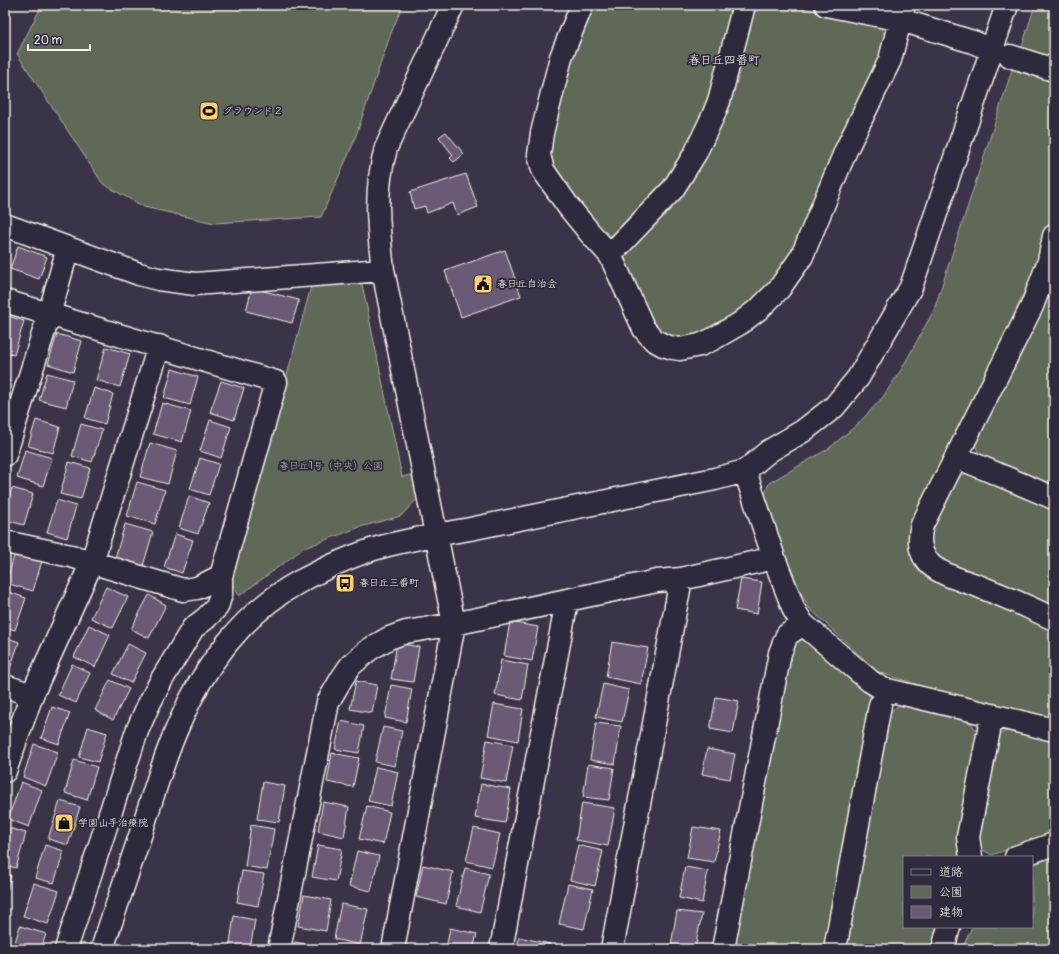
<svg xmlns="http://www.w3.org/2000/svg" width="1059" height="954" font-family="Pangolin,'Klee One',sans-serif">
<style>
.green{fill:#616759;stroke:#aaaca0}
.building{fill:#695a76;stroke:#f4f1e8}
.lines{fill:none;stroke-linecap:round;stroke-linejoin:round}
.minor-casing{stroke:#f4f1e8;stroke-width:25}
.minor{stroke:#2f2a3d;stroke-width:22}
.labels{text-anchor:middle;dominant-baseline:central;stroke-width:3.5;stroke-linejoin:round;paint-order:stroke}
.poi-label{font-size:10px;fill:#f4f1e8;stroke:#2f2a3d;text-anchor:start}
.park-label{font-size:10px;fill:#b2b3a8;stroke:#2f2a3d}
.quarter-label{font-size:12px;fill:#f4f1e8;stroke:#2f2a3d}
</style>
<rect width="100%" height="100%" fill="#3b3448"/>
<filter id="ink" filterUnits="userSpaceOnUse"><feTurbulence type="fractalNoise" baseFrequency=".025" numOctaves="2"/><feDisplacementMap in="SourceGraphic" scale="8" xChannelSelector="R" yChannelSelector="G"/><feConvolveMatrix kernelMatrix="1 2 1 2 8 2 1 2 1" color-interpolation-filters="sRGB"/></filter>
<g filter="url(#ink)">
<path class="green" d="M42,5h361l-12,28 -38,111 -32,73 -107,6 -70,-16 -41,-23 -86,-130z
M592,5h138l-3,33 -18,59 -6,16 -17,35 -23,37 -49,51h-6l-6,-3 -51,-67 -4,-20 22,-85z
M764,5h27l63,16 21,3 6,4 5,9 -4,17 -83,186 -21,36 -21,22 -22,17 -36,21 -16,4 -17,-4 -14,-11 -27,-58v-10l4,-9 48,-51 72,-175 5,-9z
M1035,5h19v59l-34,-11z
M1014,64l40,12v120l-8,48 -91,200 -44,79 -1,14 2,11 142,80v94l-66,-15 -110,-35 -68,-63 -9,-16 -22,-53 -15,-43 5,-14 59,-34 31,-26 24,-26 18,-27 33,-60z
M1054,275v206l-9,2 -65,-27 -7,-16z
M361,279l41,198 12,-3 4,24 -17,18 -41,11 -56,21 -65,48 -7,-12 -1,-12 49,-171 32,-118z
M970,472l84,39v100l-28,-16 -83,-34 -6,-6 -8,-13v-11l27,-54z
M794,640h16l19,21 21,19 16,10 6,11 -49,248h-90z
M899,705l69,14 10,14 -18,124h-56v70h36l-6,22h-89l46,-238z
M1008,730l46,10v93l-62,22 -13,-7 -1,-14 18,-98z
M1054,857v92h-92l10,-22h60v-62z"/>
<path class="building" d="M446,132l18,22 -10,8 -4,-4 3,-3 -14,-18z
M466,174l12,33 -21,8 -4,-12 -26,10 -2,-7 -11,3 -4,-17z
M18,246l29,11 -8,22 -29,-10z
M505,250l16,46 -60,21 -16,-46z
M252,288l47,12 -7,23 -46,-12z
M5,315l19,6 -10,34 -9,-2z
M57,334l25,7 -9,31 -25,-8z
M106,347l24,7 -10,33 -24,-7z
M172,369l26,8 -8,28 -26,-7z
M47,373l26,7 -7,27 -27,-7z
M5,379l4,1 -4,13z
M221,381l23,7 -10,32 -24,-8z
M94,388l19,6 -8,30 -20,-6z
M162,403l29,8 -9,31 -29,-8z
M36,420l24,7 -7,26 -25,-7z
M210,420l21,7 -10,31 -21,-7z
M81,424l21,6 -10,32 -20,-6z
M150,443l27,8 -9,33 -28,-7z
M25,450l27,8 -9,28 -26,-8z
M200,458l19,6 -10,31 -19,-6z
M69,462l21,6 -9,31 -21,-5z
M137,482l28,8 -10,34 -28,-8z
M12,488l21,6 -9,31 -19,-5v-10z
M189,496l20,7 -11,31 -19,-6z
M57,500l19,6 -9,32 -20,-6z
M125,524l28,8 -10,34 -28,-8z
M175,534l18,6 -11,33 -18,-6z
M15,553l27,8 -9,30 -27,-8z
M741,579l21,3 -5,32 -22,-4z
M106,587l22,10 -15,31 -22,-10z
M5,591l21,7 -11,32 -10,-3z
M149,595l17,10 -17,33 -18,-9z
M510,622l28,5 -6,34 -28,-5z
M89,625l21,10 -15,32 -21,-10z
M5,637l14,5 -10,30 -4,-2z
M612,642l36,6 -7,36 -35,-7z
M397,643l22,4 -6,35 -22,-3z
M128,644l18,9 -15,30 -18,-9z
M501,660l27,5 -6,35 -27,-5z
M72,664l18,9 -14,30 -18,-8z
M110,680l19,9 -16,31 -18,-10z
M356,681l21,4 -5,28 -22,-4z
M603,684l26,6 -7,32 -26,-5z
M391,685l21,4 -6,33 -21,-4z
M716,697l23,4 -6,32 -23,-4z
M494,704l29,5 -5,32 -30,-6z
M52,707l18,6 -11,31 -18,-6z
M341,721l23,5 -5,27 -24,-4z
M596,723l25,3 -6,38 -25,-4z
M88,727l19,6 -9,29 -19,-5z
M383,727l19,4 -7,35 -20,-4z
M487,740l26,5 -7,38 -26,-5z
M34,744l24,8 -12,34 -23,-9z
M707,749l28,5 -5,25 -28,-5z
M332,753l27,5 -6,29 -26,-5z
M74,760l23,7 -10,33 -22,-7z
M588,764l26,4 -5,32 -26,-3z
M376,767l22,5 -7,34 -23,-5z
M21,782l21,8 -13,37 -21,-8z
M263,782l22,4 -6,36 -22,-3z
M481,784l30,5 -6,34 -30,-5z
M60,801l20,6 -12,38 -20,-6z
M323,802l26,5 -5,30 -26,-6z
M582,803l33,5 -7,38 -32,-6z
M367,806l23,6 -7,32 -24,-5z
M251,825l23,4 -7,41 -22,-4z
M5,827l21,6 -10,35 -11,-3z
M693,827l28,4 -7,31 -27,-4z
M474,828l26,6 -8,33 -26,-6z
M45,845l19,6 -10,32 -19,-5z
M318,845l24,4 -6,32 -24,-4z
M578,845l25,6 -8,35 -25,-6z
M357,851l22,5 -8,35 -22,-5z
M423,865l30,7 -7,32 -30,-7z
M685,867l23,4 -6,32 -23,-5z
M465,868l24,6 -9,38 -24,-6z
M242,871l22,3 -6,32 -21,-4z
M5,874l6,2 -6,22z
M34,883l25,8 -11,33 -25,-8z
M568,884l25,5 -9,40 -25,-5z
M304,895l27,5 -5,31 -28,-5z
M341,904l27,5 -8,36 -26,-6z
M677,911l25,3 -7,34 -24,-3z
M234,916l21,4 -5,29h-21z
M20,926l26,8 -5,15h-28z
M450,928l27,6 -4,15h-27z
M519,937l31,7 -2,5h-31z
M295,942l26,5v2h-28z"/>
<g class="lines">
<defs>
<path id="minor" d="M582,5l-21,52 -19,76 -3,22 4,15 25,36 22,27 20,22 34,74 10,11 9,5 10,3 7,1 20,-4 13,-6 26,-15 21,-16 19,-19 23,-33 44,-106 44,-90 14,-55
M826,5l75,15 72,22 19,8
M1010,56l44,14
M5,225l134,49 19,5 37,5 188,-14
M1054,236l-5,25 -17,45 -110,219c-4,15 -3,29 9,40 11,10 33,16 47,21 26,10 51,21 76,33
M610,255l63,-66 22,-35 18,-38 6,-15 25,-96
M5,301l271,81 -55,194v18l-4,13 -12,12 -12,9 -31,51 -14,27 -11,25 -71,218
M5,455l44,-140 19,-67
M957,457l97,41
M745,471l29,87 20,52 9,14 67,57 13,8 17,4 154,37
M5,542l66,14 112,34 14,-2 24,-12
M5,686l27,9
M5,771l27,-76 60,-133 67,-216
M971,857l-3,-20 24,-122
M1016,857l38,-13
M102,949c13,-39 26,-77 39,-116 12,-37 22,-74 38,-109 24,-57 65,-112 120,-142 26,-14 53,-27 82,-35 29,-8 59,-13 89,-18l245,-50 30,-8 24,-20 34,-20 31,-24 24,-29 53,-91 96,-282
M279,949l49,-247 14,-24 9,-13 19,-16 19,-11 17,-6 48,-8 203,-43 24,-2 93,-21
M393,949l61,-325 -71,-354c-5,-44 -9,-78 3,-122l67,-143
M501,949l66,-348
M612,949l69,-370
M723,949l57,-296 7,-18 16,-11
M835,949l45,-244
M943,949l6,-22"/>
</defs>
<use href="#minor" class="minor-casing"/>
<use href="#minor" class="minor"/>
</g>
</g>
<defs>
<symbol id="stadium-square" viewBox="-11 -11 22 22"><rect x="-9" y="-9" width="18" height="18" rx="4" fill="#ffd166" stroke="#2f2a3d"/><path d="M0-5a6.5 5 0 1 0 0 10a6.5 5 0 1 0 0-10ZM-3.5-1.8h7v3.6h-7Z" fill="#111"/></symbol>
<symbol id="civic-square" viewBox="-11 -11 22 22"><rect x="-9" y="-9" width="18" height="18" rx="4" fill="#ffd166" stroke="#2f2a3d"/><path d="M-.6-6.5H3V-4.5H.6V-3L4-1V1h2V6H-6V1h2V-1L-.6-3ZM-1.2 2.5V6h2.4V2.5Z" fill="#111"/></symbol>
<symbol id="bus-square" viewBox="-11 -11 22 22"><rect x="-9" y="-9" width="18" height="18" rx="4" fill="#ffd166" stroke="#2f2a3d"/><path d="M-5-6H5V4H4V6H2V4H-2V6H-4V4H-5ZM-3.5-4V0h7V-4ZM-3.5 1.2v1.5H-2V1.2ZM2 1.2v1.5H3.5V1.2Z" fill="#111"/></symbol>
<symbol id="shop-square" viewBox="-11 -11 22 22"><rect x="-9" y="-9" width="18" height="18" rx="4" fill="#ffd166" stroke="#2f2a3d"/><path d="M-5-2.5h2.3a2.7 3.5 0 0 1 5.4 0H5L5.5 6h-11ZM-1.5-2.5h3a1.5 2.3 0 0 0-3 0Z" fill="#111"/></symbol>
</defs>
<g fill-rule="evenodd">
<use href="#stadium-square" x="198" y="100" width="22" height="22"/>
<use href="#civic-square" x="472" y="273" width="22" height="22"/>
<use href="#bus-square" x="334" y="572" width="22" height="22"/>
<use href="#shop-square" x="53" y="812" width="22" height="22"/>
</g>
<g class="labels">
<g class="poi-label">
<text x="223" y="111">グラウンド２</text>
<text x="497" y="284">春日丘自治会</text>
<text x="359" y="583">春日丘三番町</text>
<text x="78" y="823">学園山手治療院</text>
</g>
<g class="park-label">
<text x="331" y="466">春日丘1号（中央）公園</text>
</g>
<g class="quarter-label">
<text x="724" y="60">春日丘四番町</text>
</g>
</g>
<rect width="1059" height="954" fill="none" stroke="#2f2a3d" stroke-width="20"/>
<rect x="10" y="10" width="1039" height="934" fill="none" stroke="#f4f1e8" stroke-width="1.5" filter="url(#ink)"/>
<rect x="903" y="856" width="130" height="72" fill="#2f2a3d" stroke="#7e7a81"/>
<rect x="911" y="869" width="20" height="6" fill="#2f2a3d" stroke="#7e7a81"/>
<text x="939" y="876" font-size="12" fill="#f4f1e8">道路</text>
<rect x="911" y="886" width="20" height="12" fill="#616759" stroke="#7e7a81"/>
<text x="939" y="896" font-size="12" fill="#f4f1e8">公園</text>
<rect x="911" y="906" width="20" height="12" fill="#695a76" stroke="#7e7a81"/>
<text x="939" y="916" font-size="12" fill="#f4f1e8">建物</text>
<path d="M28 44v6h62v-6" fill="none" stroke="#f4f1e8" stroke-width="2"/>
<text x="34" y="44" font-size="12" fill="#f4f1e8" stroke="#2f2a3d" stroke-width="3" paint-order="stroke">20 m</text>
</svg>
